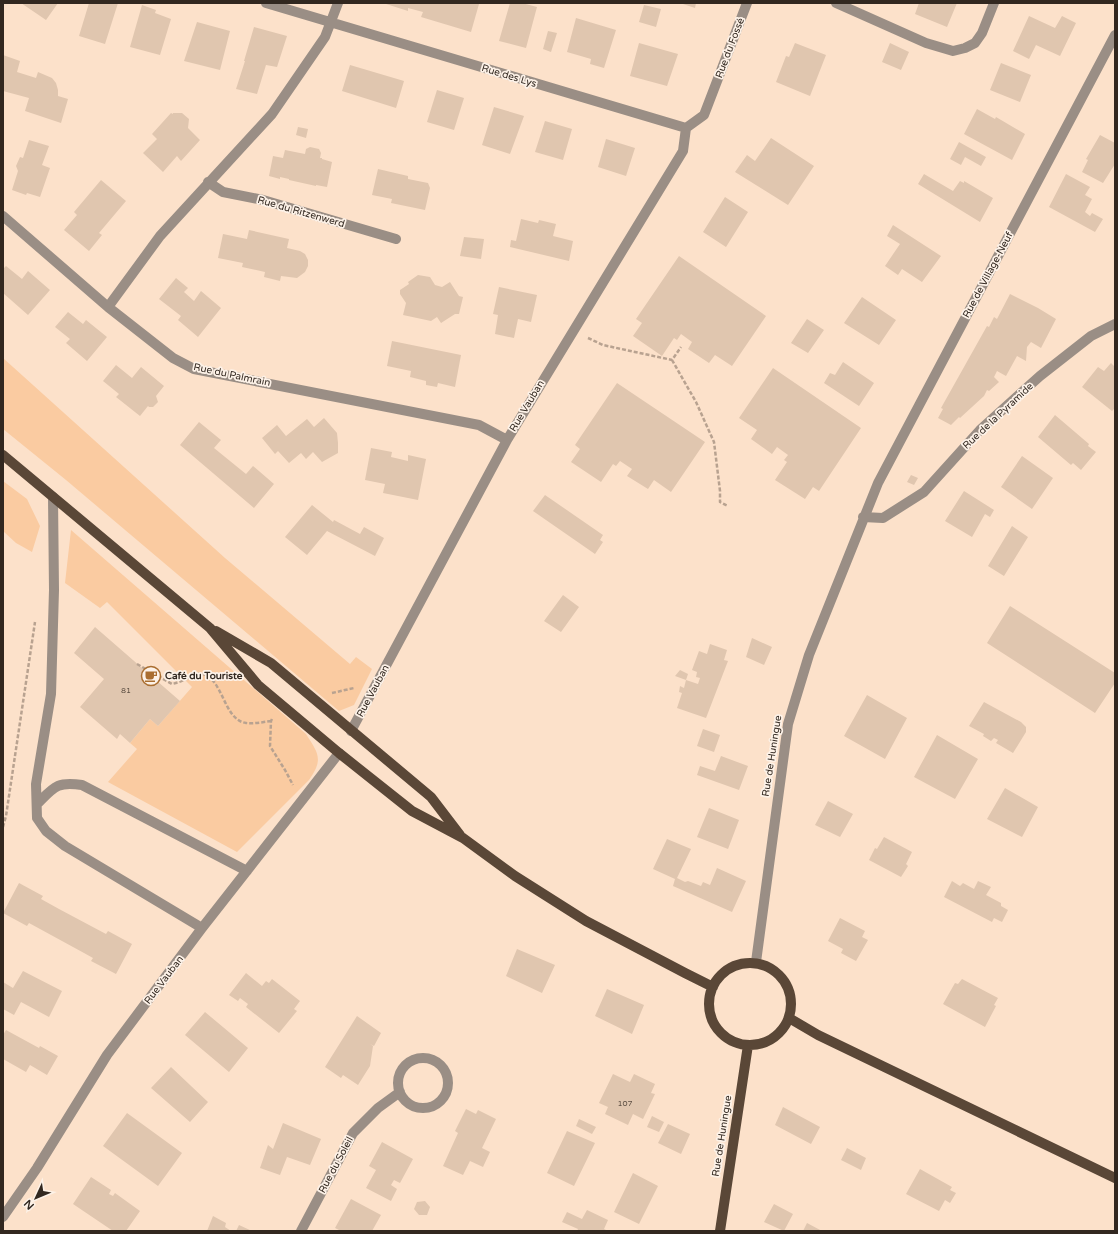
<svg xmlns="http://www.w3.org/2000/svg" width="1118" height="1234" font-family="'Varela Round',sans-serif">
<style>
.green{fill:#facba1}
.building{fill:#e0c6af}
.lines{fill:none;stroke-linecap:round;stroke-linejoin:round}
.path{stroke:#b8a290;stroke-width:2.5;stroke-dasharray:4 2;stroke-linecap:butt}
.minor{stroke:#9a8e85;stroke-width:10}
.major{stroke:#5a4737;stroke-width:10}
.labels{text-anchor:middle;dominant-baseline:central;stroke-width:3.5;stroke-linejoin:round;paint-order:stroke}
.number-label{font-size:8px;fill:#5e5044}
.street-label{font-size:10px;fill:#322820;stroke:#fdf2e8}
.poi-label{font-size:10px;font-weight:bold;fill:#322820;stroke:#fdf2e8;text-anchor:start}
</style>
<rect width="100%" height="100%" fill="#fce1ca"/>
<path class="green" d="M3,358l222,200 125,106 6,-7 16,12 -18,36 -15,6 -273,-231 -63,-51z
M3,481l24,18 13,27 -8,26 -16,-9 -13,-12z
M71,530l235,204c12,19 18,25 3,46l-72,72 -129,-70 29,-33 -7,-6 20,-24 8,7 34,-39 -85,-85 -7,6 -35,-25z"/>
<path class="building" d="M21,3h37l-12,17z
M89,3h29l-13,41 -26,-8z
M383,3h92l4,1 -8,28 -50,-15 2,-5 -15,-4v3z
M510,3h12l15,4 -11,41 -27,-7z
M680,3h16l-1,5z
M919,3h38l-10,24 -32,-13z
M142,5l14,5 -1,3 16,6 -11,36 -30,-8z
M644,5l17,4 -5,18 -17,-5z
M1029,16l26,12 7,-12 14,7 -16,33 -24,-11 -7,14 -16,-8z
M576,18l40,12 -12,38 -14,-4 1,-5 -24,-7z
M197,22l33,9 -10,39 -36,-9z
M254,27l33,9 -10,31 -11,-2 -9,29 -21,-5 9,-28h-1z
M548,31l9,2 -6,19 -8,-3z
M639,43l39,11 -11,32 -37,-10z
M795,43l31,12 -16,41 -34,-14 10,-26 3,1z
M890,43l19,9 -8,18 -19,-8z
M3,55l17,6 -3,11 19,6 2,-6 14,6 4,5 2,7v6l10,3 -7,24 -36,-12 4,-13 -26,-7z
M1001,63l30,12 -11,27 -30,-12z
M350,65l54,16 -8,27 -54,-17z
M437,90l27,8 -10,32 -27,-8z
M494,107l30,9 -14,38 -28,-9z
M977,109l18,10 1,-2 29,17 -13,26 -48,-26z
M171,113l2,1v-1h9l7,6 -1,9 12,12 -19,21 -4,-5 -14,16 -20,-19 14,-14 -5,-5z
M545,121l27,8 -9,31 -28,-8z
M298,127l10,2 -2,9 -10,-3z
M1100,135l15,8v21l-12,19 -21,-11 6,-12 -2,-1z
M771,138l43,28 -26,39 -53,-33 12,-17 8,6z
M606,139l29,9 -9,28 -28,-9z
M29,140l20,6 -7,19 8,3 -10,29 -13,-4 -1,2 -14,-5 6,-19 -2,-5 4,-9 3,1z
M959,142l27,15 -5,9 -16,-9 -4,8 -11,-6z
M310,147l9,2 2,4 -1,5h2v1l10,3 -5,25 -11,-2v1l-27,-6v-1l-9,-2v2l-11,-3 4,-20 10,2 2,-8 20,4 1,-5z
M378,169l30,7v3l20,4 2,5 -5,22 -34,-7 1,-4 -20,-4z
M924,174l29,17 7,-10 4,2v-2l29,17 -13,24 -62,-38z
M1066,174l24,13 -5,8 7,4 -7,13 5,4 2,-3 11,6 -8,13 -46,-25z
M101,180l25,21 -27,32 3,2 -13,16 -25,-21 13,-15 -3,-3z
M725,197l23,15 -22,35 -23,-15z
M521,219l17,4 1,-3 17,4 -3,12 20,5 -4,20 -59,-14 1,-7 5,1z
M893,225l48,31 -19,26 -20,-13 -4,6 -13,-9 15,-22 -13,-8z
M249,230l40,9 -2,9 13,3 5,3 3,6v6l-3,6 -8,6 -16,-2 -1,5 -16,-4 1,-5 -23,-5 1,-4 -25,-5 5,-24 24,5z
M464,237l20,2 -3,20 -21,-3z
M679,256l87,60 -34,50 -17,-11 -6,8 -21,-14 4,-7 -11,-8 -4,6 -3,-2 -12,18 -29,-20 9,-13 -6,-4z
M6,266l16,13 6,-8 22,19 -22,25 -25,-22v-24z
M418,275l12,2 5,8 7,2 8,-5 9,14 4,1 -4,17h-4l-14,9 -4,-6 -6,4 -28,-6 3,-12 -6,-9v-4l9,-6 -1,-2z
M176,278l12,10 -4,4 10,9 7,-10 20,17 -23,29 -20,-17 3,-4 -22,-17z
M499,287l38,8 -6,27 -13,-3 -4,19 -19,-4 3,-19 -5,-1z
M1010,294l28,14 18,11 -15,29 -10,-6 -4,5 -1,14 -9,-5 -11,20 -9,-5 -3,6 5,5 -10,9 -2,-1 -3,6 -24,22 -1,-1 -8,8 -13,-7 5,-9 -2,-1 46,-82 2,1 5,-10 3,2z
M862,297l34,23 -17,25 -35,-22z
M68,312l15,12 3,-4 21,17 -20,24 -21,-18 4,-4 -15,-12z
M807,319l17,11 -16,23 -17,-10z
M392,341l69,14 -6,32 -17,-4 -1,4 -11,-2v-4l-16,-4 1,-6 -24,-5z
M843,362l31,21 -15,23 -35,-23 6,-10 5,2z
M1111,363l4,4v41l-3,3 -30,-24 16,-20 6,4z
M116,365l16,13 9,-11 23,19 -8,10 2,6 -5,5h-4l-1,-1 -8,10 -24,-19 3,-3 -16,-13z
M773,368l88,60 -42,63 -6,-4 -8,12 -30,-19 12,-18 -3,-2 4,-5 -11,-8 -5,7 -21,-15 6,-9 -18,-12z
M617,383l88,59 -34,50 -17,-12 -6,9 -21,-13 5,-7 -12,-8 -4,5 -3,-2 -12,18 -30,-20 9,-13 -5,-4z
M1055,415l34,29 -1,2 8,6 -15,18 -8,-7 -2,2 -33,-28z
M324,418l13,15 1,10v10l-16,9 -9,-10 -7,7 -5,-6 -12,10 -11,-12 -3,3 -13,-16 15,-13 9,11 21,-17 7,8z
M199,422l22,18 -7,8 32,26 7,-8 21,18 -20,24 -74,-63z
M371,448l21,4 -1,5 17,4v-6l18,4 -8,41 -35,-7 2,-9 -20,-4z
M1022,456l31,22 -21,31 -31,-22z
M911,475l7,3 -4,7 -7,-3z
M964,491l30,19 -4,7 -5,-3 -13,23 -27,-16z
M545,495l58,40 -3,5 3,2 -8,12 -62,-43z
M312,505l21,17 1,-2 26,14 4,-7 20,11 -9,18 -48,-25 -20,24 -22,-18z
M1012,526l16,11 -24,39 -16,-10z
M563,595l16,12 -18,25 -17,-11z
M1010,606l105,67v10l-20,30 -108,-70z
M95,627l85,74 -22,25 -8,-7 -20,24 -10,-9 -3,5 -37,-32 24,-28 -30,-26z
M752,638l20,9 -8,18 -18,-8z
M710,644l17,6 -3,10 4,1 -22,57 -29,-10 5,-15 -3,-1 1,-6 4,2 2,-8 12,4 2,-6 -4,-1 1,-5 -5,-2 7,-19 8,3z
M680,670l8,4 -2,6 -11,-4z
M867,695l40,23 -22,41 -41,-23z
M984,702l37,20 5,5v5l-13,21 -17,-10 2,-3 -4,-2 -3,3 -8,-5 1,-2 -15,-8z
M703,729l17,6 -6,17 -17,-6z
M937,735l41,24 -23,40 -41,-22z
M721,756l27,10 -9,24 -42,-15 3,-9 15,5z
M1005,788l33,19 -16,30 -35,-18z
M828,801l25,13 -13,23 -25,-12z
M709,808l30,12 -11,29 -31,-12z
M884,837l28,15 -6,12 2,2 -7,11 -32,-17 6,-12 2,1z
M667,839l24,10 -14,29 8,4 3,-1 13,5 2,-4 7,3 7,-17 29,13 -14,31 -59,-26 2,-7 -22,-10z
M952,881l8,5 3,-3 11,6 4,-8 13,6 -5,8 15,8v3l7,4 -6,12 -8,-4 -2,4 -48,-25z
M19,883l24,13 -2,3 18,10 47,25 2,-3 24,13 -16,30 -25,-13 2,-3 -9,-5 -55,-30 -2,3 -24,-13z
M840,918l25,13 -3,6 6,3 -12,21 -15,-8 2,-4 -15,-8z
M517,949l38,16 -13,28 -36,-17z
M23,971l39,20 -13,26 -28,-15 -7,13 -11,-6v-27l10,6z
M246,973l16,13 4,-5 3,2 3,-4 28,22 -6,8 3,2 -18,22 -33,-26 2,-3 -8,-6 -2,3 -9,-6z
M962,979l36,19 -4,7 2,1 -11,21 -42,-23 12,-21 3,1z
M607,989l37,16 -12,29 -37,-18z
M205,1012l43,36 -19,24 -44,-37z
M357,1016l24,17 -7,13 -4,-2 3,2 -3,20 -12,19 -15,-10 -2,3 -16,-11z
M6,1030l33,18 1,-2 18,10 -11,19 -17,-10 -4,7 -23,-13v-24z
M171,1067l37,35 -18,20 -39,-34z
M613,1074l17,8 4,-8 21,10 -4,9 4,1 -12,25 -10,-5 -5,11 -23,-11 3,-7 -9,-4z
M783,1107l37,20 -9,17 -36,-19z
M466,1109l10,5 2,-4 18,9 -14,29 8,4 -7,15 -13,-6 -7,14 -20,-9 15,-33 -3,-2z
M127,1113l55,40 -24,33 -55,-40z
M652,1116l12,6 -5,10 -12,-5z
M579,1119l17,8 -4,7 -16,-8z
M283,1123l38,16 -11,26 -23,-8 -7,18 -20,-7 8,-23 5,4z
M668,1124l22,10 -9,20 -23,-11z
M567,1131l28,12 -21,43 -27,-13z
M382,1142l31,17 -13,24 -6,-3 -3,5 6,4 -6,12 -25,-13 10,-18 -7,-4z
M847,1148l19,10 -5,12 -20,-10z
M920,1169l32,18 -2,3 6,3 -6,10 -5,-3 -6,11 -33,-17z
M633,1173l25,13 -19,38 -25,-12z
M91,1177l20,13 -2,4 4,2 2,-3 25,18 -14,20h-13l-40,-27z
M351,1199l30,16 -9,16h-31l-6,-3z
M425,1201l5,6 -3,8h-8l-5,-6 3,-7z
M774,1204l19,10 -9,17 -20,-9z
M587,1210l21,10 -4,9 4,2h-31l1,-2 -16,-7 5,-10 15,7z
M213,1216l13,7 -1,4 6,4h-24z
M807,1223l15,8h-19z
M239,1225l13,6h-16z"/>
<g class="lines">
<path class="path" d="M588,338l15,7 69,15 9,-13
M672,360l24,42 18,40 6,49v11l8,4
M137,664l35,20c4,-1 8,-2 12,-4 6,-2 10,-7 17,-6 22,2 22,46 45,49 8,1 17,-1 25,-2
M332,693l22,-5
M272,719l-1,2 -1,25 15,24 8,15
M3,827l3,-11 29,-194"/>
<path class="minor" d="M266,3l420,125
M836,3l90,40 27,8 12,-3 10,-5 7,-10 12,-30
M208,182l15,10 40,8 133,39
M3,216l105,91 65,51 21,11 285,56 28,15
M108,307l52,-71 112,-122 53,-77 13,-34
M53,497l1,93 -3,104 -15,90 1,34 9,13 19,15 137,82
M863,517l20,1 41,-26 56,-62 60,-54 51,-40 24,-12
M351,731l156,-291 176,-289 3,-23 18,-13 43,-112
M37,804c17,-17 20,-23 45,-19l165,86
M756,962l32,-238 21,-69 69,-172 237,-448
M398 1083a25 25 0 1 1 50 0a25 25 0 1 1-50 0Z
M3,1217l34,-49 70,-113 95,-127 137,-175
M301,1231l52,-98 25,-25 22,-16"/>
<path class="major" d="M3,455l207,173 48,57 81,68 73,58 51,27 52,38 71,45 99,52 28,14
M216,631l55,32 160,134 29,38
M709 1004a41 41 0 1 1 82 0a41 41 0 1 1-82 0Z
M789,1018l29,17 297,143
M720,1231l28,-186"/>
</g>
<defs>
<symbol id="cafe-ring" viewBox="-11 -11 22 22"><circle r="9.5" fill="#fdf2e8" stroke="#aa6e30" stroke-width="1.5"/><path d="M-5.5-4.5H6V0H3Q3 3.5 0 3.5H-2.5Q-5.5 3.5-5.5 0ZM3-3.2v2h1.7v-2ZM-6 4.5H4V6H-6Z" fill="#aa6e30"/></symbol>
</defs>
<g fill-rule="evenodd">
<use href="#cafe-ring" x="140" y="665" width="22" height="22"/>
</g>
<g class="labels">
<g class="number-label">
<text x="126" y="690">81</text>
<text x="625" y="1103">107</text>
</g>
<g class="street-label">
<text transform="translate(730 48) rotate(-69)">Rue du Fossé</text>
<text transform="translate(509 76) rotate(17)">Rue des Lys</text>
<text transform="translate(301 212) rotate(16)">Rue du Ritzenwerd</text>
<text transform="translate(988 275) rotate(-62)">Rue de Village-Neuf</text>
<text transform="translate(232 375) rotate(12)">Rue du Palmrain</text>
<text transform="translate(527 406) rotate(-59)">Rue Vauban</text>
<text transform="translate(998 416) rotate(-43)">Rue de la Pyramide</text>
<text transform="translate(373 691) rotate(-62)">Rue Vauban</text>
<text transform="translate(772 756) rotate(-81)">Rue de Huningue</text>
<text transform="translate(164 980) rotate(-53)">Rue Vauban</text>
<text transform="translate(722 1136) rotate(-81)">Rue de Huningue</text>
<text transform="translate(336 1165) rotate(-62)">Rue du Soleil</text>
</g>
<g class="poi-label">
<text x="165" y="676">Café du Touriste</text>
</g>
</g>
<rect width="1118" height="1234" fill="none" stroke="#322820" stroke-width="8"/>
<g transform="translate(36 1198) rotate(226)" stroke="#fdf2e8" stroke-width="3" paint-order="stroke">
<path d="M0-3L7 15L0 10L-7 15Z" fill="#322820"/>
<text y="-6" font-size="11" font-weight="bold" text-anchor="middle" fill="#322820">N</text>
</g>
</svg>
